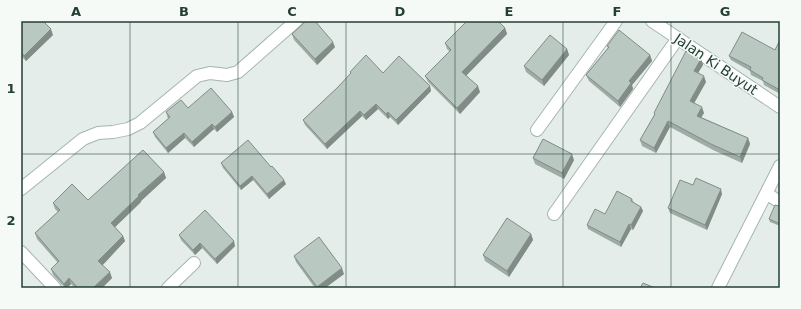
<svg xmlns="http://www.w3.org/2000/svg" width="801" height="309" font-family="'DejaVu Sans',sans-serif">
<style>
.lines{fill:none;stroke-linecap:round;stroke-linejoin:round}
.street-casing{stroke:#a6b5b0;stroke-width:14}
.street{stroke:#fff;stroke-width:12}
.wall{fill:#9faca6}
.shaded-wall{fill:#828c87}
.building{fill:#b9c8c1;stroke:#828c87}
.grid{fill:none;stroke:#233f36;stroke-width:1;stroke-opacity:0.55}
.labels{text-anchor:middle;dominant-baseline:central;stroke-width:3;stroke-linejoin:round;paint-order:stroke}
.street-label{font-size:14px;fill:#233f36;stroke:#f5faf7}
.neatline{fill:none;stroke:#233f36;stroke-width:1.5}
.grid-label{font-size:13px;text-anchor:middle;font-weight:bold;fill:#233f36}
</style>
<rect width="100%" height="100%" fill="#e4ede9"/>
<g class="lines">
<defs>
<path id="street" d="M652,21l128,86
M537,130l79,-109
M21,189l62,-50 15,-6 15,-1 15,-3 12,-6 57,-47 13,-3 17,2 11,-3 58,-51
M767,194l13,8
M554,214l124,-176
M21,252l34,36
M168,288l26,-25
M718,288l62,-122"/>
</defs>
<use href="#street" class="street-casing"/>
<use href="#street" class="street"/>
</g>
<path class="wall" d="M21,21l32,14 -27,26 -5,-5z
M505,28l2,6 -41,41 14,17 -20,22 -32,-32 -3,-6 25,-24 -3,-3 -2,-6z
M292,34l43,13 -18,18 -23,-25z
M780,40v54l-16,-9 -1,-4 -12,-6 -1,-4 -19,-11 -2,-4 46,-6z
M607,46l43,9 2,6 -20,24 1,4 -13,18 -31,-26 -3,-6 22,-27z
M567,49l2,6 -25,31 -18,-14 -2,-6z
M701,59l2,6 -5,8 8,9 -12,21 10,10 -3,4 47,21 2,6 -8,19 -29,-13 -43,-23 -14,26 -14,-7 -2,-6 14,-24v-3z
M350,72l33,1 47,13 1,5 -33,34 -8,-8 -2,2 -10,-10 -12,11 -4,-4 -35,33 -22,-24 -2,-5 35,-33 13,-13z
M166,112h66l2,5 -17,15 -3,-3 -20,18 -9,-9 -17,15 -13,-16 -2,-5 15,-13z
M533,158l41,2 -10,19 -29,-15z
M221,163l65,21 -17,15 -16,-19 -12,10 -18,-22z
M164,172l2,6 -25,23v1l-26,25 8,9 2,5 -23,24 10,13 -10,10h-27l-4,-4 -4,4h-2l-12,-13 -2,-6 7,-6 -21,-24 -2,-6 23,-21 -3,-3 -2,-6 35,-3z
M693,185l29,9 -15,36 -37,-17 -2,-5z
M632,199l2,4 7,4 2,4 -10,19 -2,-1 -10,18 -33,-18 -1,-4z
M780,206v20l-10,-4 -1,-3z
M531,234l2,6 -24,37 -24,-16 -2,-6z
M179,235l56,11 -18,18 -15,-16 -7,7 -14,-15z
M294,256l50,18 -19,14h-10l-19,-26z"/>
<path class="shaded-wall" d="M505,28l2,6 -42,43 -3,-5z
M51,29l2,6 -27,26 -2,-5z
M333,42l2,5 -18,18 -2,-6z
M567,49l2,6 -25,31 -2,-6z
M650,55l2,6 -20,24 1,4 -13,18 -2,-6 11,-20z
M701,59l2,6 -7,11 -2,-5z
M704,76l2,6 -14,25 -2,-6z
M430,86l1,5 -33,34 -2,-5z
M478,86l2,6 -20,22 -3,-6z
M376,104l2,5 -12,11 -2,-5z
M702,107l2,6 -5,8 -2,-5z
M360,111l2,5 -35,33 -2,-5z
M232,112l2,5 -17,15 -2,-5z
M388,112l2,5 -2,2 -2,-5z
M668,121l2,6 -14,26 -2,-5z
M212,124l2,5 -20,18 -2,-5z
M184,133l1,5 -17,15 -2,-5z
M748,138l2,6 -8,19 -2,-6z
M572,154l2,6 -10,19 -2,-6z
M164,172l2,6 -25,23v1l-28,27 -2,-6 27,-28z
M252,176l1,4 -12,10 -1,-4z
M284,180l2,4 -17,15 -2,-5z
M721,189l1,5 -15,36 -2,-5z
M641,207l2,4 -10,19 -2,-5z
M629,224l2,5 -10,18 -1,-5z
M531,234l2,6 -24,37 -2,-6z
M123,236l2,5 -24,26 -3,-6z
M234,241l1,5 -18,18 -2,-5z
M200,243l2,5 -7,7 -2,-5z
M342,268l2,6 -19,14h-8v-1z
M110,272l2,6 -10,10h-9z
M69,278l2,6 -4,4h-2l-1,-4z"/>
<path class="building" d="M21,21h22l8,8 -27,27 -3,-4z
M306,21h9l18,21 -18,17 -23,-25z
M467,21h31l7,7 -43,44 16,14 -21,22 -32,-32 26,-26 -6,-7z
M619,30l31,25 -21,26 2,2 -13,18 -32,-26 23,-28 -2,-1z
M742,32l33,18 5,-10v50l-18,-10 1,-2 -13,-8 1,-3 -22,-11z
M550,35l17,14 -25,31 -18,-14z
M686,51l15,8 -7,12 10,5 -14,25 12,6 -5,9 51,22 -8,19 -29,-13 -43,-23 -14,27 -14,-8 15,-26 -1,-1z
M366,55l17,18 16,-17 31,30 -34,34 -8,-8 -2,2 -10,-10 -12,11 -4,-4 -35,33 -22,-24 35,-33 13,-14 -1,-1z
M211,88l21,24 -17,15 -3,-3 -20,18 -8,-9 -18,15 -13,-16 17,-15 -4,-5 15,-12 7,8z
M543,139l29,15 -10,19 -29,-15z
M248,140l23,27 1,-1 12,14 -17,14 -15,-18 -12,10 -19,-23z
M143,150l21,22 -26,23 1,1 -28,27 12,13 -25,25 12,11 -17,16h-15l-9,-10 -5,6 -13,-15 8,-8 -24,-28 25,-23 -7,-7 19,-19 16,16z
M696,178l25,11 -16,36 -37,-17 12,-28 13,5z
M617,191l15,8 -1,2 10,6 -10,18 -2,-1 -9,18 -33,-17 8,-16 10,5z
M775,205l5,1v18l-11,-5z
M205,210l29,31 -19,18 -15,-16 -7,7 -14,-15z
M507,218l24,16 -24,37 -24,-16z
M319,237l23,31 -25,19 -23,-31z
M643,283l12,5h-15z"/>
<path class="grid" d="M130,21v267M238,21v267M346,21v267M455,21v267M563,21v267M671,21v267M21,154h759"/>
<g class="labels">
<g class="street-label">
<text transform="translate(716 64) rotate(34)">Jalan Ki Buyut</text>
</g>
</g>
<rect width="801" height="309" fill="none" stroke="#f5faf7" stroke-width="44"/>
<rect x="22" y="22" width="757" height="265" class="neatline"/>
<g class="grid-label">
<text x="76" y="16">A</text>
<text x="184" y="16">B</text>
<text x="292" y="16">C</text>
<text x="400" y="16">D</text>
<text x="509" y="16">E</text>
<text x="617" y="16">F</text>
<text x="725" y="16">G</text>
<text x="11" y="93">1</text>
<text x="11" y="225">2</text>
</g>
</svg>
